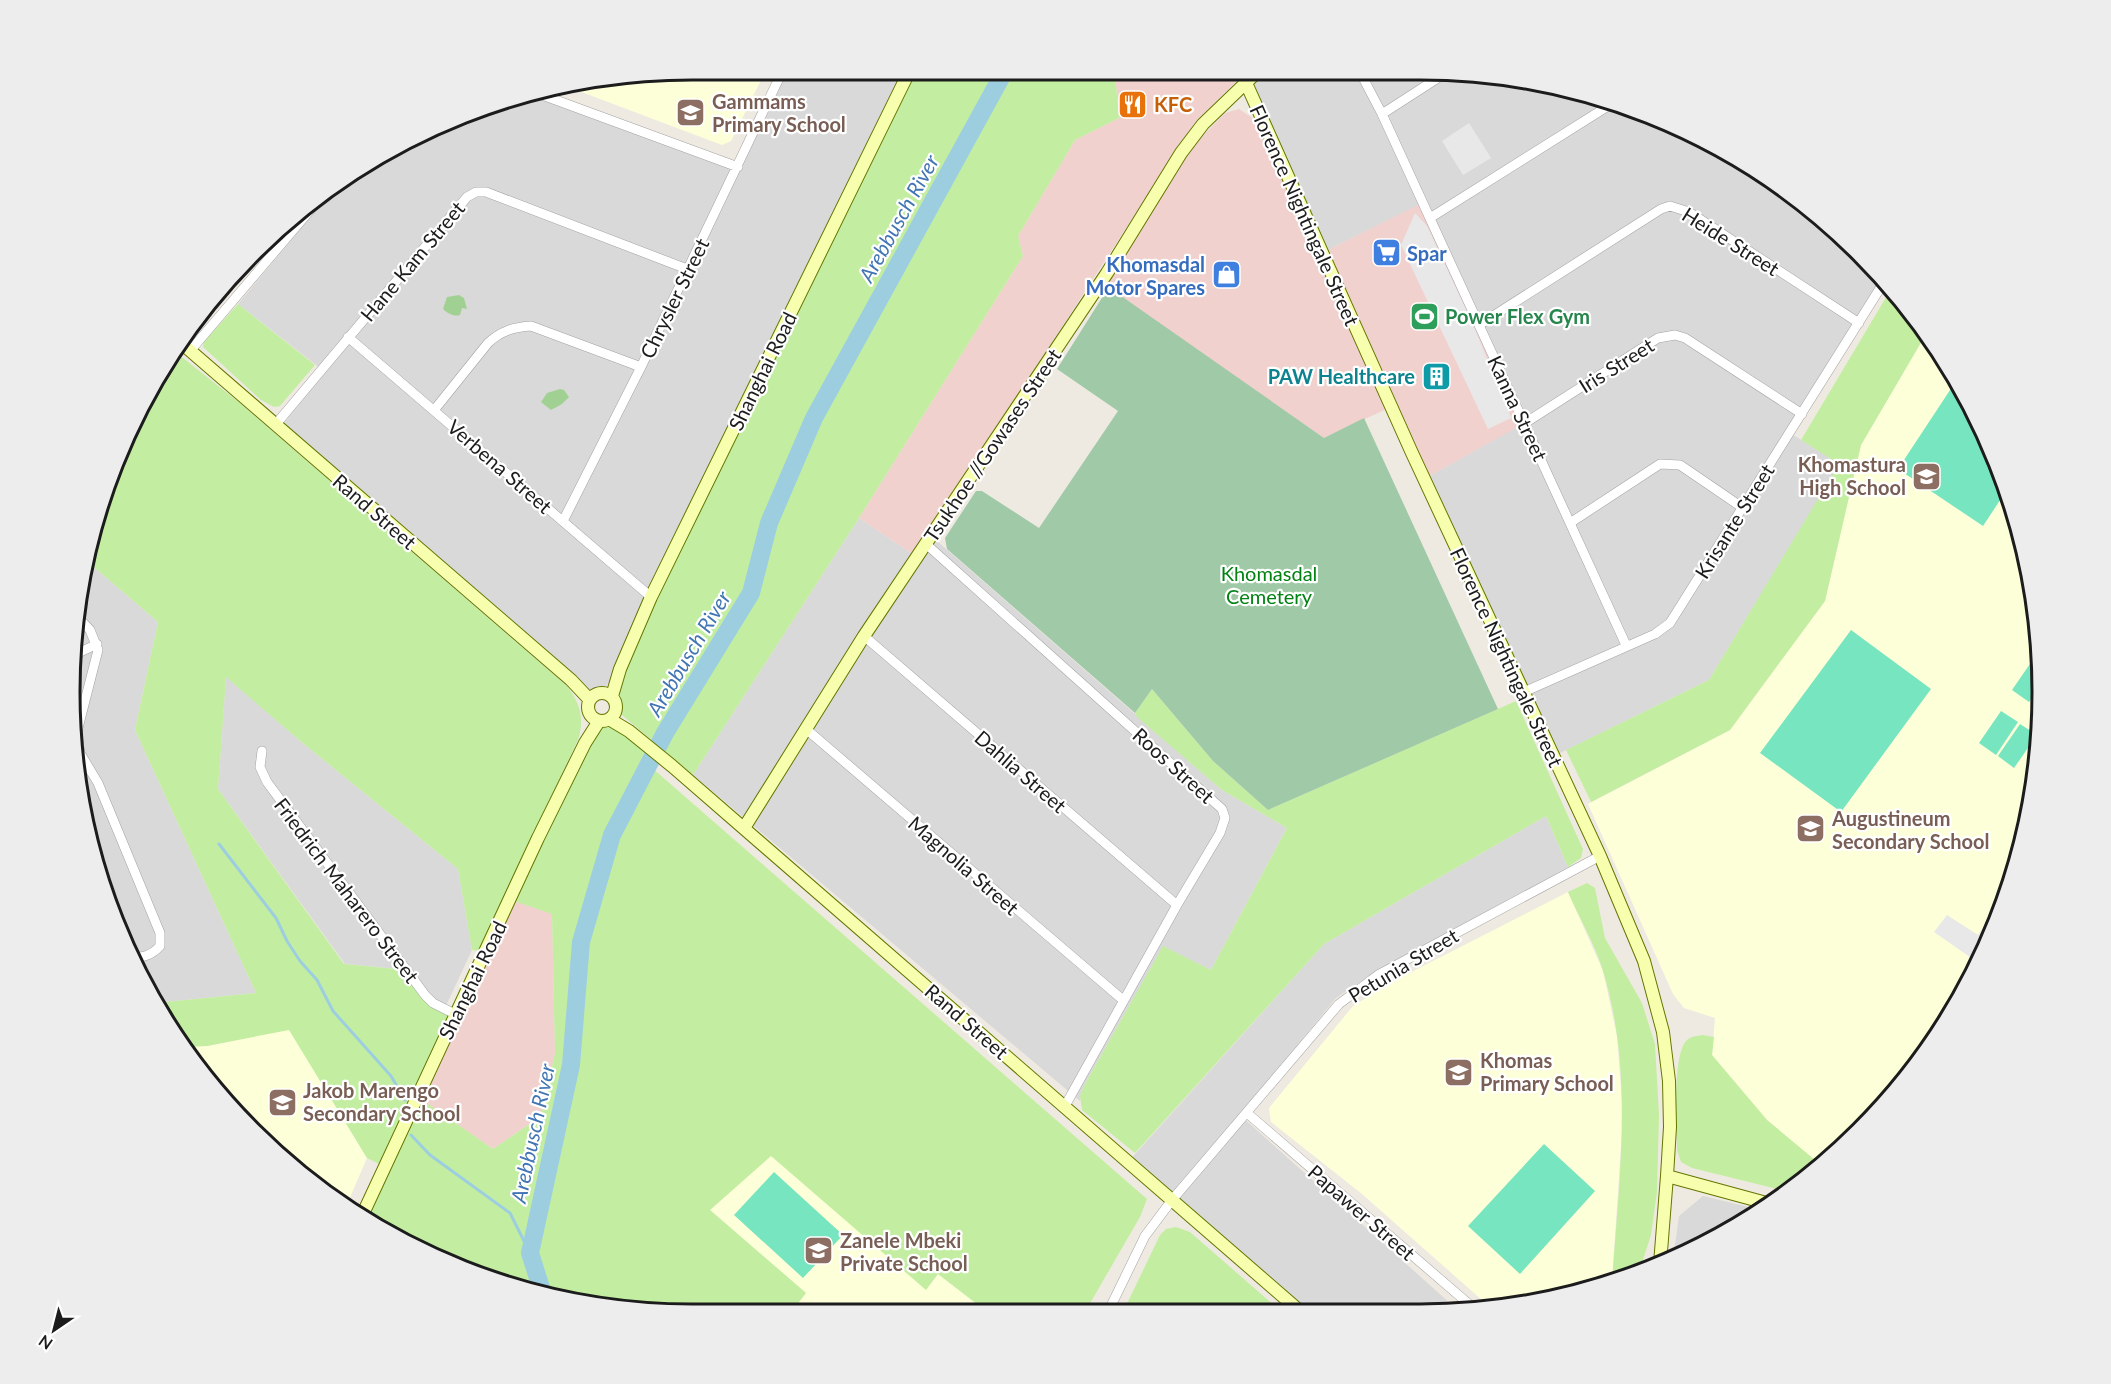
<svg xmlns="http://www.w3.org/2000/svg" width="2111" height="1384" font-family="Lato,sans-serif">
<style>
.residential{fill:#dad9d9}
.commercial{fill:#f1d1ce}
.education{fill:#fdffd9}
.grass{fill:#c3eea1}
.forest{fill:#a1d192}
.cemetery{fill:#a0c9a8}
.pitch{fill:#77e5bf}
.parking{fill:#e8e8e8}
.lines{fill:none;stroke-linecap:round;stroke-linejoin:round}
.stream{stroke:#9dcee0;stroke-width:3}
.river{stroke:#9dcee0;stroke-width:18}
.street-casing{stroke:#a3a3a3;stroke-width:10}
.secondary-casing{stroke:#647600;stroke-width:14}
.street{stroke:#fff;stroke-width:9}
.secondary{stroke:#f7ffaf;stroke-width:12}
.labels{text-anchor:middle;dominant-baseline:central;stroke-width:4.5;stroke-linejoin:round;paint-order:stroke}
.education-label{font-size:20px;font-weight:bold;fill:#785e54;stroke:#fff;text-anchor:start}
.food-label{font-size:20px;font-weight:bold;fill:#c56008;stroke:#fff;text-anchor:start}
.street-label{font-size:20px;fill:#1c1c1c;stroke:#fff}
.shop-label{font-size:20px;font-weight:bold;fill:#366cbe;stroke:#fff;text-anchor:start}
.leisure-label{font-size:20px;font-weight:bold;fill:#27864d;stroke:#fff;text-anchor:start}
.culture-label{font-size:20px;font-weight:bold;fill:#0d838f;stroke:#fff;text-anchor:end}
.park-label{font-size:20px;fill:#028213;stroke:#fff}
.water-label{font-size:21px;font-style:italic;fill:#4175b3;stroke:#fff}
.rim{fill:none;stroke:#1c1c1c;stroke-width:3}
</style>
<rect width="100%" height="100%" fill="#efeae1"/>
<path class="residential" d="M781,74h128l-289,595 -19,23 -5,1 -25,-13 -287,-257 41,-51 -87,-68 108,-130 146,-72 42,-10 204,74z
M1255,74h246l118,28 75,31 135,90 55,59 -94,151 50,31 -131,216 -155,76 -130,-277 100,-56 -103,-219 -99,49 -76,-171z
M859,518l55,37 15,-21 293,256 65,38 -76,142 -48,-23 -78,137 -5,17 -387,-326z
M88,562l70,60 -23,108 121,263 -101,10 -38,-72 -27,-78 -20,-120v-81z
M226,676l73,64 159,129 14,81 -28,60 -37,-40 -62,-6 -127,-175z
M1546,816l22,51 -200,109 -32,22 -96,117 221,198h-159l-174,-151 196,-218z
M1703,1196l58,14 -66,41 -22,8 6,-43z"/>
<path class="commercial" d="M1115,74h118l3,8 -41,40 -281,433 -55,-37 164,-262 -5,-20 57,-96 44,-22z
M1239,109l12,8 71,136 100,-50 103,220 -101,56 -33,-72 -67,31 -220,-152 86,-137 35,-36z
M511,900l41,13 3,140 -14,63 -48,33 -76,-52z"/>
<path class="education" d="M610,74h154l-33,67 -9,4 -159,-60z
M1926,334l52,82 43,114 20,121 -4,122 -28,119 -50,111 -71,100 -67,62 -54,-45 -55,-65 3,-37 -31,-10 -11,-14 -85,-190 142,-74 95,-129 36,-156z
M1568,892l35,79 14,65 6,80 -11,166 -32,12 -89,14 -129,-114 -91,-72 -2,-14 84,-102 39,-24z
M289,1029l78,129 -22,51 -64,-48 -99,-114 25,-1z
M771,1155l155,134 12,-15 48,37h-194l14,-18 -96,-83z"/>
<path class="grass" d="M908,74h207l4,44 -44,22 -57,96 5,20 -164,262 -166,257 -77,-65 -1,-7 -3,-7 8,-27z
M292,218l-92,108 -7,5h-7l12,-19 54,-61z
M1891,289l22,23 13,22 -65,111 -36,156 -95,129 -139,72 -25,-52 143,-70 130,-216 -38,-24z
M238,304l77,61 -35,41 -6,1 -13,-7 -58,-53 1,-5z
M173,350l68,54 326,282c13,17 18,33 11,54l-100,211 -6,-1 -14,-81 -159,-129 -73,-63 -8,112 126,175 63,6 18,25 30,19 -37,83 75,52 48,-33 14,-63 -3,-139 -41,-14 88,-179 10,-2 46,34 -43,82 -31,107 -6,67 7,-68 18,-63 15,-44 36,-67 496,432 -7,18 -55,95 -99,-1 -48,-37 -12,16 -155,-134 -61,54 96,83 -14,18 -181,-1 -67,-18 -12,-33 10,32 -89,-24 -92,-49 24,-51 -18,-9 -78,-128 -82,16 -25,1 -8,-9 -19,-35 101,-10 -121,-263 23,-108 -70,-60 14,-71 50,-110z
M1152,689l61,72 55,49 248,-109 67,148 -2,9 -13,9 -22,-51 -222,128 -189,209 -53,-43 -2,-14 5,-12 78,-138 48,24 76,-142 -65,-38 -85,-73 -2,-4z
M1587,883l8,5 10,50 37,65 13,41 4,71 -2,77 -6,43 -12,37 -27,10c7,-103 22,-210 -9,-311 -8,-27 -24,-53 -35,-79z
M1703,1035l11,2 -2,18 55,65 54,45 -22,21 -10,6 -97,-24 -11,-6 -4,-12c0,-23 -5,-93 9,-109 5,-5 10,-5 17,-6z
M1176,1227l14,5 93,81 -160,-1 37,-77 6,-6z"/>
<path class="forest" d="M459,295l5,3 3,11 -5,-1 -2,7c-6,2 -13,-2 -17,-6l4,-12z
M560,389l4,1 5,7 -7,7 -11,6 -10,-8 6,-9z"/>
<path class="cemetery" d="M1114,291l210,147 40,-20 134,291 -230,101 -55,-49 -61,-72 -17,24 -188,-164 -2,-11 31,-47h6l57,37 79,-117 -61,-42 48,-76z"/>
<path class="pitch" d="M1956,381l22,35 28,75 -23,35 -85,-57z
M1851,630l80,59 -90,123 -81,-59z
M2034,658l6,4 -1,25 -10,15 -17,-12z
M2001,711l17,11 -22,33 -17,-12z
M2020,724l17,11 -23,33 -16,-12z
M1544,1144l51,47 -75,83 -52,-48z
M774,1172l69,63 -40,43 -69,-63z"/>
<path class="parking" d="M1469,123l22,35 -28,17 -21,-34z
M1415,213l12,13 45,96 39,96 -23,11 -87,-184z
M1947,915l31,20 8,-11 6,4 -15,34 -43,-30z"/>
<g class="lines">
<path class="stream" d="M219,844l57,74 11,23 13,20 17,19 16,31 58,65 14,24
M411,1135l19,20 80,58 20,40"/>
<path class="river" d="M542,1291l-12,-38 41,-188 10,-123 31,-107 53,-102 86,-140 18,-70 45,-105 189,-344"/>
<defs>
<path id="street" d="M1361,74l21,40 244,531
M534,92l204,75
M1382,114l62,-40
M1430,218l186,-117
M1479,325l182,-116 9,-3 19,6 170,111
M348,337l303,260
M190,351l139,-163
M435,409l53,-66c13,-12 26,-16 43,-17l110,41
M1525,423l133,-85 17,-3 10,3 117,76
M276,424l191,-227 9,-5h10l201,77
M563,521l78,-154 140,-293
M1570,523l90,-59 20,1 63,43
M926,544l296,265 3,9 -5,15 -43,72 -112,201
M864,636l313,269
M70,657l27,-13
M1524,692l131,-58 15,-11 214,-341
M806,729l317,271
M262,751l-2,16 7,15 158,213 8,8 22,11
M80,753l18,30 62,150v13c-9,10 -17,11 -29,12
M74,756l6,-3 -3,-21 21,-82 -8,-20 -13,-14
M1247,1113l230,198
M1108,1312l37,-76 27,-36 167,-196 39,-29 222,-119"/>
<path id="secondary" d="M1242,74l170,379 188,403 44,105 19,71 6,49 1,46 -3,49 -7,88
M179,341l392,339 18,19
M588 707a14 14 0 1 1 28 0a14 14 0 1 1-28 0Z
M612,696l8,-27 31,-72 257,-523
M609,719l20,12 43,35 630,547
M744,828l120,-192 243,-363 74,-120 22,-29 52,-50
M1667,1176l103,28
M361,1218l177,-380 47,-95 14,-22"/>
</defs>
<use href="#street" class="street-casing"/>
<use href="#secondary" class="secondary-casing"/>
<use href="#street" class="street"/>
<use href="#secondary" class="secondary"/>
</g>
<defs>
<symbol id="restaurant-square" viewBox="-11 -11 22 22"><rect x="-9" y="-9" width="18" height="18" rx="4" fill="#e8710a" stroke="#fff"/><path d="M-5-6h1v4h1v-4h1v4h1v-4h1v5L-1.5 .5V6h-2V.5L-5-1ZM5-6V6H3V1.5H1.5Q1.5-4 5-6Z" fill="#fff"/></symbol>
<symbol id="school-square" viewBox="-11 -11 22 22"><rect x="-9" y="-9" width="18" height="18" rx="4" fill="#8d6e63" stroke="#fff"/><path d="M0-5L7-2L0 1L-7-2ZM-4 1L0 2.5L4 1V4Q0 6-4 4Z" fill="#fff"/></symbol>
<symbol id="supermarket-square" viewBox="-11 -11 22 22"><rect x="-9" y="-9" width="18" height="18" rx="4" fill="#3f7fe0" stroke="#fff"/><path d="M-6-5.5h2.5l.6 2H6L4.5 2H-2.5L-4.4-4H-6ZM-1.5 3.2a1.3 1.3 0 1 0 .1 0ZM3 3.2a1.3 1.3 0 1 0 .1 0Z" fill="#fff"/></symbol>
<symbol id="shop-square" viewBox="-11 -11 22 22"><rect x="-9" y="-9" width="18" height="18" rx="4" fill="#3f7fe0" stroke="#fff"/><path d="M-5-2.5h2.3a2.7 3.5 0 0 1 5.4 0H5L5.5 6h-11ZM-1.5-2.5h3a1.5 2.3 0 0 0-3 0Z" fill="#fff"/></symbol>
<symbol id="stadium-square" viewBox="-11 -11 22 22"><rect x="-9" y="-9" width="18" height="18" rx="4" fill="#2e9e5b" stroke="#fff"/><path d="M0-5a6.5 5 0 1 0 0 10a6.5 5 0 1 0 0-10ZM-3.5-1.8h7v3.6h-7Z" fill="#fff"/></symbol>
<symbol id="building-square" viewBox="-11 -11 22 22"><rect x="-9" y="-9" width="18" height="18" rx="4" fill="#0f9aa8" stroke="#fff"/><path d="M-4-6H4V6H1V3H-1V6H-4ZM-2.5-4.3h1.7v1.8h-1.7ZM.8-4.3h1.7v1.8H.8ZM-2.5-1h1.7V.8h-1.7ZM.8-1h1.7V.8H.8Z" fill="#fff"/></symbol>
</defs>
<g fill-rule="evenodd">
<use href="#restaurant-square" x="1116" y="88" width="33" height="33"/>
<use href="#school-square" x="674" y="96" width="33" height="33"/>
<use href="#supermarket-square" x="1370" y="236" width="33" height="33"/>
<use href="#shop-square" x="1210" y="258" width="33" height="33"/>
<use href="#stadium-square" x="1408" y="300" width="33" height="33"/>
<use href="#building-square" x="1420" y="360" width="33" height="33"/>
<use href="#school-square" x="1910" y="460" width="33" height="33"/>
<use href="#school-square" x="1794" y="812" width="33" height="33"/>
<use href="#school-square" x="1442" y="1056" width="33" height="33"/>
<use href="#school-square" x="266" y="1086" width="33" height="33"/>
<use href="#school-square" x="802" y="1234" width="33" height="33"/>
</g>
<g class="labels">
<g class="education-label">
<text x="712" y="101">Gammams<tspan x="712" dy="23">Primary School</tspan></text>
<text x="1906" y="464" text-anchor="end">Khomastura<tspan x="1906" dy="23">High School</tspan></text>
<text x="1832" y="818">Augustineum<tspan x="1832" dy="23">Secondary School</tspan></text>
<text x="1480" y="1060">Khomas<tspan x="1480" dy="23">Primary School</tspan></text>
<text x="303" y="1090">Jakob Marengo<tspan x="303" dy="23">Secondary School</tspan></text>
<text x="840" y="1240">Zanele Mbeki<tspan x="840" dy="23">Private School</tspan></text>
</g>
<g class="food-label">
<text x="1154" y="104">KFC</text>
</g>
<g class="street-label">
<text transform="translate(1305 215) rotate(66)">Florence Nightingale Street</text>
<text transform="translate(1731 241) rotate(32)">Heide Street</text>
<text transform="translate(412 261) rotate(-50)">Hane Kam Street</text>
<text transform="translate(674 298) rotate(-64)">Chrysler Street</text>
<text transform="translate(1616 365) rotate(-32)">Iris Street</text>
<text transform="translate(762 371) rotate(-64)">Shanghai Road</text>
<text transform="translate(1518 408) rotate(65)">Kanna Street</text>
<text transform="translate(992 445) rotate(-56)">Tsukhoe //Gowases Street</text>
<text transform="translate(500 466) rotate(41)">Verbena Street</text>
<text transform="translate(375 511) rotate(41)">Rand Street</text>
<text transform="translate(1734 521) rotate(-58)">Krisante Street</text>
<text transform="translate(1507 657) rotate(65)">Florence Nightingale Street</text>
<text transform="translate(1174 765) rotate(42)">Roos Street</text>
<text transform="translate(1021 771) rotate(41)">Dahlia Street</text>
<text transform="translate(964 865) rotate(41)">Magnolia Street</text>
<text transform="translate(347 890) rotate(53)">Friedrich Maharero Street</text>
<text transform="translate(1403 965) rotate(-31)">Petunia Street</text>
<text transform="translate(472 980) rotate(-64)">Shanghai Road</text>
<text transform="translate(967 1021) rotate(41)">Rand Street</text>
<text transform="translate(1362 1212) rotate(41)">Papawer Street</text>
</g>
<g class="shop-label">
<text x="1407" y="253">Spar</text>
<text x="1205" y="264" text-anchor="end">Khomasdal<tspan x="1205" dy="23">Motor Spares</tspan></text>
</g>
<g class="leisure-label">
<text x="1445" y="316">Power Flex Gym</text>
</g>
<g class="culture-label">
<text x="1415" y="376">PAW Healthcare</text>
</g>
<g class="park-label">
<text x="1269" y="573">Khomasdal<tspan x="1269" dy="23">Cemetery</tspan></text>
</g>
<g class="water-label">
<text transform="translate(898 218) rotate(-61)">Arebbusch River</text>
<text transform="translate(688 653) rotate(-59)">Arebbusch River</text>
<text transform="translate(532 1133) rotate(-78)">Arebbusch River</text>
</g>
</g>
<path d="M0 0H2111V1384H0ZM692 80H1420A612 612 0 0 1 2032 692V692A612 612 0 0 1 1420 1304H692A612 612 0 0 1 80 692V692A612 612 0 0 1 692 80Z" fill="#ededed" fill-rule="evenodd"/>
<path class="rim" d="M692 80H1420A612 612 0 0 1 2032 692V692A612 612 0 0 1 1420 1304H692A612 612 0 0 1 80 692V692A612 612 0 0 1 692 80Z"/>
<g transform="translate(54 1330) rotate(215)" stroke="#ffffff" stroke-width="4.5" paint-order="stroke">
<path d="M0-4.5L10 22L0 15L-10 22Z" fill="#1c1c1c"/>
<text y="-9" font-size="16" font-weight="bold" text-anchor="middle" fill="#1c1c1c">N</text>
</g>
</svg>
